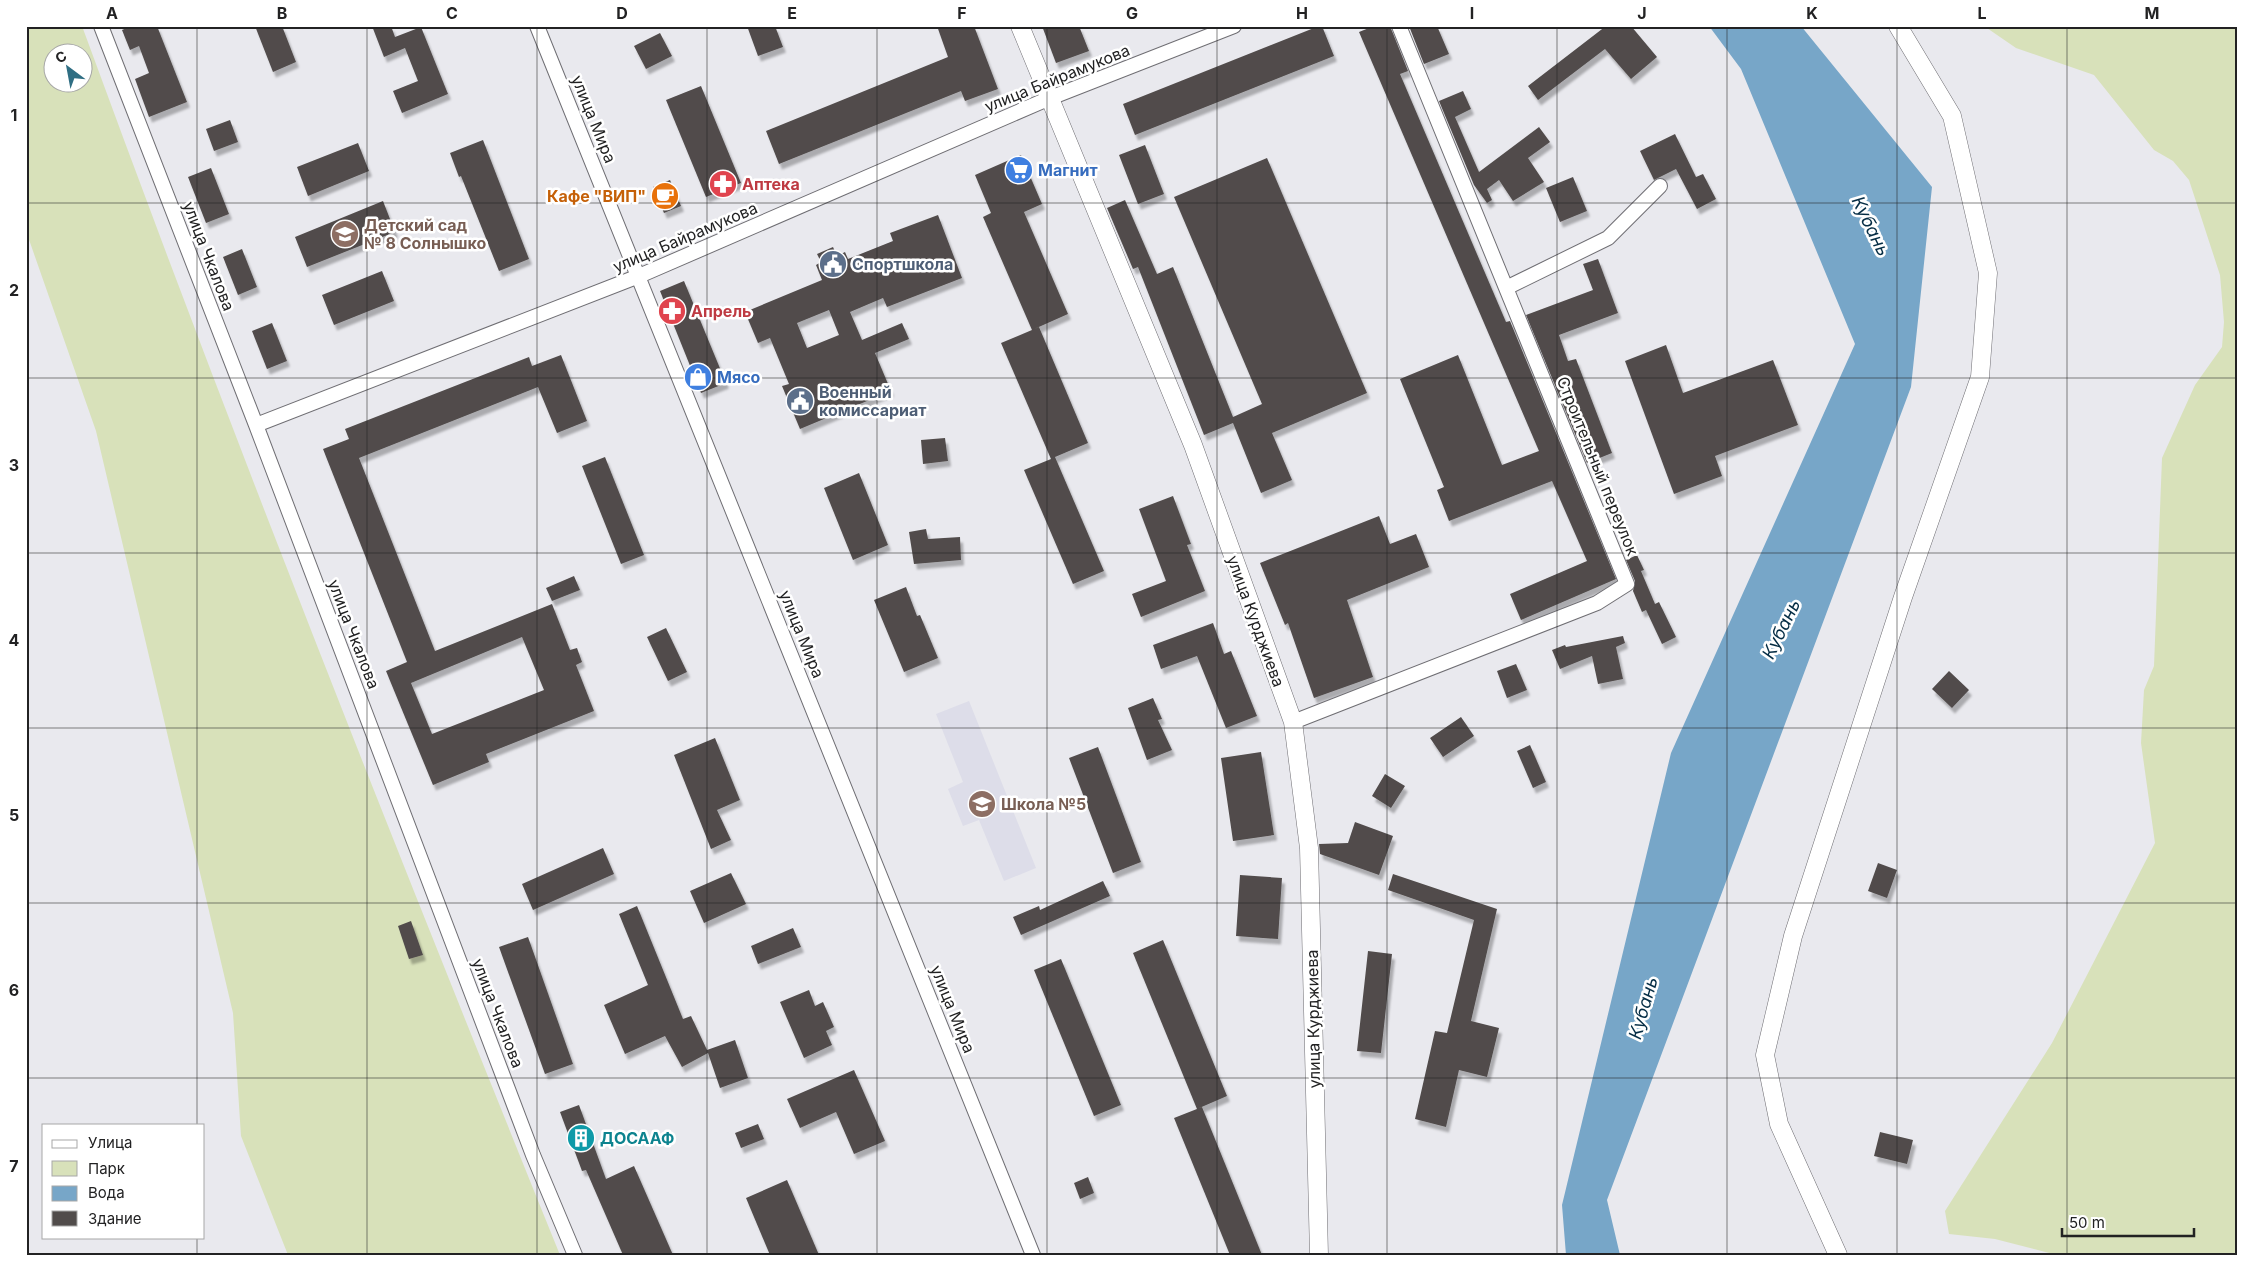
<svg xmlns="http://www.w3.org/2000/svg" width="2264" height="1281" font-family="Inter,sans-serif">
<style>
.built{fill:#dddde9}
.green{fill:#d8e1ba;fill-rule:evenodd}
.water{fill:#77a6c8}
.building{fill:#514c4b;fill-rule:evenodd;filter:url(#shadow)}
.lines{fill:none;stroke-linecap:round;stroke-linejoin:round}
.minor-casing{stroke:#6f6e73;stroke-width:16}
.tertiary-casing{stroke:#6f6e73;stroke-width:19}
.minor{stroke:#fff;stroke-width:14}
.tertiary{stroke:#fff;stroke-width:18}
.grid{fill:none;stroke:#222223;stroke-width:1;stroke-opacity:0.55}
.labels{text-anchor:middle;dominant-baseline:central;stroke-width:5;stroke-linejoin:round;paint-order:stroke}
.street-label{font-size:16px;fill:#222223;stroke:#fff}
.shop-label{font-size:16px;font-weight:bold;fill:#366cbe;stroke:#fff;text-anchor:start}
.health-label{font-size:16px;font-weight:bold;fill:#be3a42;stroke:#fff;text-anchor:start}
.food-label{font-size:16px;font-weight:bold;fill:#c56008;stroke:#fff;text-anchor:end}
.education-label{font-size:16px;font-weight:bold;fill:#785e54;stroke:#fff;text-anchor:start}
.service-label{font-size:16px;font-weight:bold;fill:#4e5e75;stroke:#fff;text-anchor:start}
.culture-label{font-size:16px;font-weight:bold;fill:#0d838f;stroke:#fff;text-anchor:start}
.water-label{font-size:18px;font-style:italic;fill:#052d45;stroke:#fff}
.neatline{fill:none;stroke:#222223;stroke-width:2}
.grid-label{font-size:16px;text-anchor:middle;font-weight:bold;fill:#222223}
</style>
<defs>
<filter id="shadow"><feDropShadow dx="3" dy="5.5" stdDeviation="1" flood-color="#0004"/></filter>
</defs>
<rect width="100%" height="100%" fill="#e9e9ee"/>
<path class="built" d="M969,701l67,167 -32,13 -25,-61 -16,6 -15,-37 15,-7 -27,-68z"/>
<path class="green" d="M26,26h56c151,413 313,821 478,1229h-272l-47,-119 -8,-123 -137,-582 -70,-200zM52,52h30v30h-30z
M1984,26h254v1229h-181l-62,-16 -46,-5 -4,-23 107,-168 103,-200 -14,-100 3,-53 10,-24 8,-208 33,-73 27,-38 2,-25 -4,-47 -31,-95 -16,-19 -19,-11 -60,-75 -78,-27z"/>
<path class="water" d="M1709,26h92l131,161 -21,200 -304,813 13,55h-54l-4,-50 109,-452 184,-409 -114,-275z"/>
<path class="building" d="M131,26h26l30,76 -38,15 -14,-38 14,-6 -10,-27 -9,4 -8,-20z
M255,26h27l14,36 -23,10z
M372,26h19l4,11 26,-10 27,67 -46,19 -9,-22 25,-10 -13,-33 -21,9z
M747,26h28l8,21 -25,9z
M937,26h37l24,63 -33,12 -4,-10 -182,73 -13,-33 182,-74z
M1042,26h37l10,25 -33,12z
M1319,26h3l12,30 -199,79 -12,-31z
M1374,26h16l18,45 -8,3 106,248 4,-1 106,258 -95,41 -11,-26 77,-33 -35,-80 -103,40 -12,-31 7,-3 -44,-108 58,-24 44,110 37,-14 -180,-419z
M1409,26h28l12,28 -25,10z
M1606,26h25l26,31 -26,22 -26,-30 -67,51 -10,-14z
M660,33l12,23 -26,13 -12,-23z
M701,86l40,97 -35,14 -40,-97z
M1463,91l8,18 -16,8 24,55 60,-45 11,15 -22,16 16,24 -31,19 -14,-21 -12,9 5,11 -5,3 -13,-18 -35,-84z
M230,120l8,22 -24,9 -8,-22z
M1675,134l21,43 7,-3 13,25 -19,10 -21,-40 -22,11 -14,-29z
M483,140l46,119 -30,12 -38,-95 -2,1 -9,-24z
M358,143l11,28 -61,25 -11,-29z
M1145,145l19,49 -26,10 -19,-49z
M1021,155l21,49 -18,8 44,102 -36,16 -49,-113 8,-4 -16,-38z
M1267,158l100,235 -95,40 20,47 -31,13 -28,-70 -29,12 -66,-168 -5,2 -26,-61 18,-8 32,74 16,-7 60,150 29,-13 -88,-207z
M211,168l18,46 -23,9 -18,-46z
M1573,177l14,34 -27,11 -14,-34z
M670,180l11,26 -17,7 -11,-26z
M383,201l12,31 -88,35 -12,-30z
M938,215l24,63 -75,29 -4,-9 -33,14 12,28 40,-17 7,16 -34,14 16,38 -91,38 -18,-43 7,-2 -19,-46 -12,5 -13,-31 77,-32 -6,-15 5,-3 -4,-8 16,-7 4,9 8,-4 3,7 45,-18 -3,-8zM829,310l10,25 -32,13 -10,-25z
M242,249l15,38 -19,8 -15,-38z
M1598,259l20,54 -59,22 9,26 8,-2 36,94 -25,10 -61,-148 67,-25 -10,-26z
M382,271l12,30 -60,24 -12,-30z
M684,281l42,102 -25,10 -41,-102z
M272,323l15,38 -20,8 -15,-38z
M1039,327l49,116 -33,14 49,114 -31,13 -49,-114 27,-11 -50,-116z
M1666,345l17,48 90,-33 25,65 -83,31 7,20 -48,18 -49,-133z
M561,355l26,66 -30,12 -19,-46 -179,71 76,193 117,-47 18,46 7,-2 5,14 -6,3 18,46 -108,43 3,8 -56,23 -47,-114 21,-9 -84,-213 26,-10 -4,-10 184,-72 3,9zM522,637l22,53 -112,44 -21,-51z
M945,438l3,23 -25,3 -2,-24z
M605,457l39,98 -23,9 -39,-98z
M859,473l29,72 -35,15 -29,-72z
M1173,496l18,48 -4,1 18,46 -64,26 -9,-23 34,-13 -27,-72z
M1379,516l11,28 26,-10 13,33 -82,33 26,77 -59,21 -26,-75 -3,2 -25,-62z
M926,529l2,10 32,-2 1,23 -47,4 -5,-32z
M1637,555l7,15 -3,1 14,33 4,-2 17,35 -14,7 -16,-34 -4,2 -9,-21 2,-10 -9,-21z
M574,576l6,14 -28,11 -6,-13z
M906,587l11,29 3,-1 18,43 -34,14 -30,-72z
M1213,623l11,31 7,-3 26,65 -31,12 -29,-72 -36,13 -8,-24z
M666,628l21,44 -19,9 -21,-44z
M1623,636l2,7 -9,4 7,32 -25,5 -6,-28 -32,13 -8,-19 13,-5 1,2z
M1516,664l11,26 -20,8 -10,-27z
M1949,671l20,19 -17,18 -20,-19z
M1153,698l9,21 -4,1 14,30 -25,10 -19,-52z
M1461,717l13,19 -31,21 -13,-19z
M715,738l25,62 -23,10 14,30 -20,9 -37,-94z
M1530,745l16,37 -13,6 -16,-37z
M1098,747l43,115 -28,11 -44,-115z
M1261,752l13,83 -41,6 -12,-83z
M1385,774l20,12 -14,22 -19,-12z
M1355,822l38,14 -14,39 -59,-21 -1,-10 29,-1z
M603,848l11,26 -81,36 -11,-26z
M1878,863l19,7 -10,28 -19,-7z
M731,873l15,31 -42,19 -14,-32z
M1393,874l104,35 -26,112 28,7 -12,49 -28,-7 -13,57 -31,-8 20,-88 12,2 27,-113 -86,-30z
M1240,875l42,3 -4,61 -42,-3z
M1103,881l7,15 -89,39 -8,-18 26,-11 1,4z
M637,906l46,113 8,-3 16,34 28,-10 13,38 -28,10 -12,-35 -26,14 -17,-31 -40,18 -21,-49 44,-20 -29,-71z
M411,921l12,34 -14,4 -11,-33z
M793,928l8,19 -43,17 -7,-18z
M528,937l45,127 -28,10 -46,-127z
M1163,940l64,156 -30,13 -64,-156z
M1368,951l24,3 -11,99 -24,-2z
M1061,959l60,146 -27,11 -60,-146z
M809,990l6,16 8,-4 11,25 -8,4 6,14 -28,13 -24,-56z
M854,1070l31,71 -31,13 -18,-42 -36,16 -13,-29z
M579,1105l27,74 28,-13 39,89h-50l-37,-85 -4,1 -22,-59z
M1202,1107l60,148h-32l-56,-137z
M758,1124l6,15 -23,9 -6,-15z
M1880,1132l33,8 -6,24 -33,-8z
M1088,1177l6,16 -14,6 -6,-16z
M787,1180l32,75h-49l-24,-57z"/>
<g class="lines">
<defs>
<path id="minor" d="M101,26l155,399 277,730 42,100
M537,26l496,1229
M1506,288l102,-50 52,-52
M256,425l383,-149 411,-178 184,-72
M1293,722l304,-119 30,-19 -228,-558"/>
<path id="tertiary" d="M1020,26l173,419 100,277 16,126 10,407
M1838,1255l-59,-131 -14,-69 28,-119 110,-339 77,-220 8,-104 -36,-157 -54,-90"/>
</defs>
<use href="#minor" class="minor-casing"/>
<use href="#tertiary" class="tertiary-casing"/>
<use href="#minor" class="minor"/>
<use href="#tertiary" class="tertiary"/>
</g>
<path class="grid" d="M197,26v1099M367,26v1229M537,26v1229M707,26v1229M877,26v1229M1047,26v1229M1217,26v1229M1387,26v1229M1557,26v1229M1727,26v1229M1897,26v1229M2067,26v1229M26,203h2212M26,378h2212M26,553h2212M26,728h2212M26,903h2212M26,1078h2212M197,1237v18"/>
<defs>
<symbol id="supermarket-disc" viewBox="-11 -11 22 22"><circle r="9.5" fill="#3f7fe0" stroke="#fff"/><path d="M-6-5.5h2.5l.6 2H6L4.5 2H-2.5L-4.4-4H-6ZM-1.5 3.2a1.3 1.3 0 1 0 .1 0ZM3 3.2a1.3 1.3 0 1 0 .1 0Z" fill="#fff"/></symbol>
<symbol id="pharmacy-disc" viewBox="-11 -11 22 22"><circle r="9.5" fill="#e0444e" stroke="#fff"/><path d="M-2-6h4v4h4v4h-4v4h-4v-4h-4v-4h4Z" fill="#fff"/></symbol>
<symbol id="cafe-disc" viewBox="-11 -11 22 22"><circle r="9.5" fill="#e8710a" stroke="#fff"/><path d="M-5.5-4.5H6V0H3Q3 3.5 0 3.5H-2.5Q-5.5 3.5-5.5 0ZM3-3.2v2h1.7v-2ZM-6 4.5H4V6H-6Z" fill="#fff"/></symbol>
<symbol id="school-disc" viewBox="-11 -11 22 22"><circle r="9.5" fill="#8d6e63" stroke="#fff"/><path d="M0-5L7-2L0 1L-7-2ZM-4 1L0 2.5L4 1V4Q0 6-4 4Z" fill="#fff"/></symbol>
<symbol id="civic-disc" viewBox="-11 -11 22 22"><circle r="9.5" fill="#5c6f8a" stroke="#fff"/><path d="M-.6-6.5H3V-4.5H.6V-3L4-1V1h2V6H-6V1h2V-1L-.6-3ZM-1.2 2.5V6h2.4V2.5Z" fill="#fff"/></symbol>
<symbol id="shop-disc" viewBox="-11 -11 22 22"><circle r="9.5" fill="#3f7fe0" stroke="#fff"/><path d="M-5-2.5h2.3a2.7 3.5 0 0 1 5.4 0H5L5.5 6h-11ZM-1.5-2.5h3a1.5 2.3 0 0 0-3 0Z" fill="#fff"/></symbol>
<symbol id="building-disc" viewBox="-11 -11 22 22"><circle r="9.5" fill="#0f9aa8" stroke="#fff"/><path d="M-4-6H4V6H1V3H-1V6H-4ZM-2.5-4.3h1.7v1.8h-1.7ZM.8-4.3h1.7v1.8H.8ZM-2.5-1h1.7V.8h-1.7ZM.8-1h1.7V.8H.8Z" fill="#fff"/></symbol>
</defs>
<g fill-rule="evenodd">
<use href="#supermarket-disc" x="1003" y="154" width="32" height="32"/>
<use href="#pharmacy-disc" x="707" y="168" width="32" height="32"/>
<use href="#cafe-disc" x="649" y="180" width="32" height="32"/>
<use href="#school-disc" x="329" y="218" width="32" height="32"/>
<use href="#civic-disc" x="817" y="248" width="32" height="32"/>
<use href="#pharmacy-disc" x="656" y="295" width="32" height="32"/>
<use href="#shop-disc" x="682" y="361" width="32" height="32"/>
<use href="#civic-disc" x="784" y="385" width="32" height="32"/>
<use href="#school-disc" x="966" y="788" width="32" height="32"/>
<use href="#building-disc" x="565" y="1122" width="32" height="32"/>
</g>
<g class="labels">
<g class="street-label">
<text transform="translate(1057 78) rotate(-22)">улица Байрамукова</text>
<text transform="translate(594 119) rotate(68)">улица Мира</text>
<text transform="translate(685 237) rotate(-23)">улица Байрамукова</text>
<text transform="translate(209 256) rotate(69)">улица Чкалова</text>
<text transform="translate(1598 466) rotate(68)">Строительный переулок</text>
<text transform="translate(1256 621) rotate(70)">улица Курджиева</text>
<text transform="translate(354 634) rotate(69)">улица Чкалова</text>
<text transform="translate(802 634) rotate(68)">улица Мира</text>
<text transform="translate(953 1009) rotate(68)">улица Мира</text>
<text transform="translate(498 1013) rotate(69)">улица Чкалова</text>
<text transform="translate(1313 1019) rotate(-91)">улица Курджиева</text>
</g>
<g class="shop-label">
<text x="1038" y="170">Магнит</text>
<text x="717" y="377">Мясо</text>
</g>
<g class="health-label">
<text x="742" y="184">Аптека</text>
<text x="691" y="311">Апрель</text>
</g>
<g class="food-label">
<text x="646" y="196">Кафе "ВИП"</text>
</g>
<g class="education-label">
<text x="364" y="225">Детский сад<tspan x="364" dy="18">№ 8 Солнышко</tspan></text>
<text x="1001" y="804">Школа №5</text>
</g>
<g class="service-label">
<text x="852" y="264">Спортшкола</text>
<text x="819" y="392">Военный<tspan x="819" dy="18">комиссариат</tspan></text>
</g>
<g class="culture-label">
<text x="600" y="1138">ДОСААФ</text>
</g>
<g class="water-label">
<text transform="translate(1871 226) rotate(64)">Кубань</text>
<text transform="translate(1781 629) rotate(-64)">Кубань</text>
<text transform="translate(1643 1008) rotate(-74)">Кубань</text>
</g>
</g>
<rect width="2264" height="1281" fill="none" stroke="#ffffff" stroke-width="55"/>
<rect x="42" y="1124" width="162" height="115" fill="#ffffff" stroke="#a7a7a7"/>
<rect x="52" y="1140" width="25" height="8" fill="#ffffff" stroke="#a7a7a7"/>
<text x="88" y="1148" font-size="15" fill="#222223">Улица</text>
<rect x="52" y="1161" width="25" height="15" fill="#d8e1ba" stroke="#a7a7a7"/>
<text x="88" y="1174" font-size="15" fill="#222223">Парк</text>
<rect x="52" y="1186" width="25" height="15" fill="#77a6c8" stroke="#a7a7a7"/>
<text x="88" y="1198" font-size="15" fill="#222223">Вода</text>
<rect x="52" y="1211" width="25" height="15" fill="#514c4b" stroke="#a7a7a7"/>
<text x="88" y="1224" font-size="15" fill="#222223">Здание</text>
<g transform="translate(68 68) rotate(328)"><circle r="24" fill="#ffffff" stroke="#a7a7a7"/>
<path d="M0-4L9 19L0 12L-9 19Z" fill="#2f6e83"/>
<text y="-8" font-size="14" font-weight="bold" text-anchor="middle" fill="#222223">С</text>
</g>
<path d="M2062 1228v8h132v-8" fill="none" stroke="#222223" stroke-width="2.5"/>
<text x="2069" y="1228" font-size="15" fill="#222223" stroke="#ffffff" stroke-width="4" paint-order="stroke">50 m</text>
<rect x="28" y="28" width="2208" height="1226" class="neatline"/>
<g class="grid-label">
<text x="112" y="19">A</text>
<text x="282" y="19">B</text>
<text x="452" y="19">C</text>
<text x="622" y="19">D</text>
<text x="792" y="19">E</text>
<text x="962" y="19">F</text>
<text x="1132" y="19">G</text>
<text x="1302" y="19">H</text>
<text x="1472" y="19">I</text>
<text x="1642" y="19">J</text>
<text x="1812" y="19">K</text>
<text x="1982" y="19">L</text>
<text x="2152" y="19">M</text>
<text x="14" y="121">1</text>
<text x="14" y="296">2</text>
<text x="14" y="471">3</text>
<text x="14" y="646">4</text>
<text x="14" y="821">5</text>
<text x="14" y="996">6</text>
<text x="14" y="1172">7</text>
</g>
</svg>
